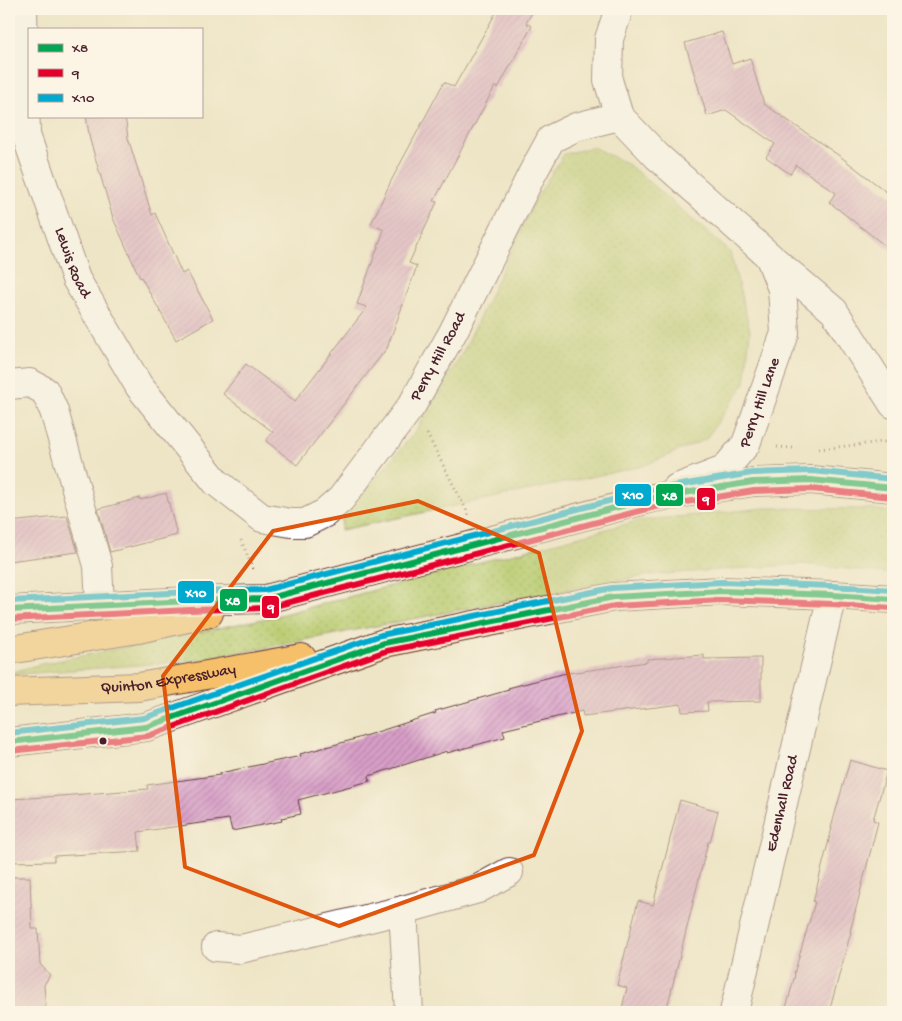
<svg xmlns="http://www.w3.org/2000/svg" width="902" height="1021" font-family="'Gochi Hand',sans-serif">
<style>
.grass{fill:url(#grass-dots);stroke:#81754d}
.building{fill:url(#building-hatch)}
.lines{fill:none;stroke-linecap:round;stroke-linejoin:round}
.minor-casing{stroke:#633d42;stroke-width:30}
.highway-casing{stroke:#633d42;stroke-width:30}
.path{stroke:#633d42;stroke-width:3;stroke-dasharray:1 4;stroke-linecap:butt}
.minor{stroke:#fff;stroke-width:28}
.highway{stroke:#f6c06b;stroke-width:28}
.bus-1-casing{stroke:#fcf5e5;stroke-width:10}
.bus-2-casing{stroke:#fcf5e5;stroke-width:10}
.bus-3-casing{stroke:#fcf5e5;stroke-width:10}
.bus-1{stroke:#00a651;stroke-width:6}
.bus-2{stroke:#e4002b;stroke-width:6}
.bus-3{stroke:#00a9ce;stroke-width:6}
.marked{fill:none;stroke:#e0560e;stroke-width:4;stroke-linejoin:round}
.bus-dot{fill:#4a1f2b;stroke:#fcf5e5;stroke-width:2}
.labels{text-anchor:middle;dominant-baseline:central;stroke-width:4;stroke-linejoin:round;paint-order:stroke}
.street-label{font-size:16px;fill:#4a1f2b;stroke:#fcf5e5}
.line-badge{stroke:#fcf5e5;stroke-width:2}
.badge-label{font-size:14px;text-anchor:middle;font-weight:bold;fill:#fff}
</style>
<defs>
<pattern id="grass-dots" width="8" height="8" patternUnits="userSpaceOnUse" patternTransform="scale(1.25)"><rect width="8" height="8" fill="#b8cb6f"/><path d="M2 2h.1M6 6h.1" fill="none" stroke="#a0ae60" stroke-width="1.8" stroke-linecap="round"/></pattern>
<pattern id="building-hatch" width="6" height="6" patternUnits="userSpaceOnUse" patternTransform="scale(1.25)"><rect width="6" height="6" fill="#d89fc8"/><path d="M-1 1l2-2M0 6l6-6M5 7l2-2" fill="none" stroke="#b181a3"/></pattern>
</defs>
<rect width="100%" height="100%" fill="#fcf5e5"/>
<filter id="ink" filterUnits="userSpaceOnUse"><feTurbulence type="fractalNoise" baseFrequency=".02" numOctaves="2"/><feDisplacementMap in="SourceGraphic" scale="10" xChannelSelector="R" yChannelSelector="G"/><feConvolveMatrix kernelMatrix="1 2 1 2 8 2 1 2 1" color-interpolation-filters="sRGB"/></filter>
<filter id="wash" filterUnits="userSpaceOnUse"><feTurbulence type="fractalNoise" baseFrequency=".0096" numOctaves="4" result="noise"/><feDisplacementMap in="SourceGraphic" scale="20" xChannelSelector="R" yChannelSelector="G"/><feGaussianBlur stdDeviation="1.12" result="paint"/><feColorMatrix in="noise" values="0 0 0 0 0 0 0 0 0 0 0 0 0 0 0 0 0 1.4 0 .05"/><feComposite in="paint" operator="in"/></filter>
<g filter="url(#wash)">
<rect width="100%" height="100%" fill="#eee5c7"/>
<path class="grass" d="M593,147l35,17 102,88 20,78 -5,53 -39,56 -63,27 -302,64 1,-11 73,-87 50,-84 70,-148 29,-46z
M765,508l108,1 20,3v62l-91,-10 -152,11 -186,34 -262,51 -193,15v-2l28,-8 235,-48 365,-96z"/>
<g id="blocks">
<path class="building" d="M498,9h36l-8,14 6,3 -34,62 -3,-2 -61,115 3,1 -28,61 8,3 -30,82 -90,117 -31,-24 7,-9 -50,-38 23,-30 49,37 72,-94 -10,-3 27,-74 -13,-6 20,-43 53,-99 10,5z
M722,32l10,32 18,-6 14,46 77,53 52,40v55l-64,-50 7,-9 -40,-28 -6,9 -24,-17 9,-13 -49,-34 -19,6 -22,-73z
M86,116h39l3,22 24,77 3,-2 27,61 5,-3 26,48 -37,21 -35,-63 -1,1 -27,-60 -23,-78z
M166,493l11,42 -67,17 -12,-43 42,-11v2z
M67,516l11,36 -69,9v-39z
M704,655v4l57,-1v43l-54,1 1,9 -26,1 -1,-8 -98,12 -1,-5 -79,19 2,7 -58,16v-2l-78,25 1,5 -72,19 3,14 -20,4 1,3 -50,10 -3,-12 -91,13 2,19 -86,5v5l-45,1v-63l38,-2 101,-8 -1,-4 73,-10v-2l81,-17 -1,-2 52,-14 84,-27 -1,-2 74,-21 -1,-2 54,-14 85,-12v-3z
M850,760l37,11 -14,49 5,2 -28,110h1l-22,80h-44l10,-37 -1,-1 21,-72h-2l19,-74h-1z
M680,800l38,11 -8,31h-2l-42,170h-45l6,-24 -10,-3 21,-84 15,4z
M9,877h21l2,52h6l2,35 10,11 -6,10 2,27h-37z"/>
</g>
</g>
<g filter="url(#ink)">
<use href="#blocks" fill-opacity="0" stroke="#633d42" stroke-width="1"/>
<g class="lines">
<defs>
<g id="minor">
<path id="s1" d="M23,9l3,126 50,144 63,107 77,96 46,36 29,5h14l20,-10 16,-14 71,-94 41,-73 79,-158 19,-35 25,-12 43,-11"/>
<path d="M619,9l-10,30 -1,41 11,36 38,40 112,100 65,55 59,93"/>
<path d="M9,385l21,-2 15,8 9,20 44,155 2,39"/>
<path id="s2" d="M677,488l47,-18 22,-26 39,-111 -3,-44 -12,-31"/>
<path d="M403,910l6,102"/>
<path d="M216,947l25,2 162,-39 75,-21 31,-17"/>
<path id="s3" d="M734,1012l98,-417"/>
</g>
<g id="highway">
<path d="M9,610l181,-9 76,-2 387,-101 100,-16 58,-2 82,8"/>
<path d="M9,650l129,-21 71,-16"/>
<path id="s4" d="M9,692l130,-5 163,-29"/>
<path d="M9,742l137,-15 238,-84 230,-46 108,-6 110,4 61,4"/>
</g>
</defs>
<use href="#minor" class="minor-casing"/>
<use href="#highway" class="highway-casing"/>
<path class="path" d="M427,434l42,81
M777,447l16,1
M819,449l74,-8
M241,540l12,29"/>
<use href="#minor" class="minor"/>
<use href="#highway" class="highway"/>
<defs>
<path id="bus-1" d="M9,610l181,-9 76,-2 387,-101 100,-16 58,-2 82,8
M9,742l137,-15 238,-84 230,-46 108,-6 110,4 61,4"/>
<path id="bus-2" d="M9,619l181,-9 77,-2 388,-101 99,-16 57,-2 81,8
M10,751l138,-15 238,-85 229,-45 107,-6 110,4 60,4"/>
<path id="bus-3" d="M9,601l181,-9 75,-2 386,-100 101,-17 60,-2 81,8
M9,733l135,-15 237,-83 231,-47 110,-6 110,4 61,4"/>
</defs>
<use href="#bus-1" class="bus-1-casing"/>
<use href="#bus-2" class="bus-2-casing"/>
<use href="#bus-3" class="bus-3-casing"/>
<use href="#bus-1" class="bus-1"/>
<use href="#bus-2" class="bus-2"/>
<use href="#bus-3" class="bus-3"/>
</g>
</g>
<path d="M0 0H902V1021H0ZM418,501l121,52 43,178 -48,124 -195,71 -154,-59 -22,-191 110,-145z" fill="#eee5c7" fill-opacity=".55" fill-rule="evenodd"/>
<path class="marked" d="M418,501l121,52 43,178 -48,124 -195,71 -154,-59 -22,-191 110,-145z"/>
<circle class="bus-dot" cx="103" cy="741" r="4.5"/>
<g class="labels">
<g class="street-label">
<text stroke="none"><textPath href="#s1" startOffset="262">Lewis Road</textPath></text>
<text stroke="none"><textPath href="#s1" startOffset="844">Perry Hill Road</textPath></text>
<text stroke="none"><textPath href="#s2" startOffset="128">Perry Hill Lane</textPath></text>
<text stroke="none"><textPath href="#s4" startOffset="160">Quinton Expressway</textPath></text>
<text stroke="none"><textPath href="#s3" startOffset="214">Edenhall Road</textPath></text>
</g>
</g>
<g class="line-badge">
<rect x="614" y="483" width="38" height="24" rx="5" fill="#00a9ce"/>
<rect x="655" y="483" width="29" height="24" rx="5" fill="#00a651"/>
<rect x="696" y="487" width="20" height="24" rx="5" fill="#e4002b"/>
<rect x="177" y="580" width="38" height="24" rx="5" fill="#00a9ce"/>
<rect x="219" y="588" width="29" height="24" rx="5" fill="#00a651"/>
<rect x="261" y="595" width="19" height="24" rx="5" fill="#e4002b"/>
</g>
<g class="badge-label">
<text x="633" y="499">X10</text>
<text x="670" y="500">X8</text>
<text x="706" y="504">9</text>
<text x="196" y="597">X10</text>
<text x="233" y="605">X8</text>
<text x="271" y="612">9</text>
</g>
<rect width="902" height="1021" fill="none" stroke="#fcf5e5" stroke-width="30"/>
<rect x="28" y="28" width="175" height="90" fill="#fcf5e5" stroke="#b59f9b"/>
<rect x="38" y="44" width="25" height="8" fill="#00a651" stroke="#b59f9b"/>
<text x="72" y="52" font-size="15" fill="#4a1f2b">X8</text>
<rect x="38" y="69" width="25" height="8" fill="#e4002b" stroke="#b59f9b"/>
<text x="72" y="78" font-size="15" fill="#4a1f2b">9</text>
<rect x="38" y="94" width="25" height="8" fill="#00a9ce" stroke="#b59f9b"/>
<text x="72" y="102" font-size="15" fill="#4a1f2b">X10</text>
</svg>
